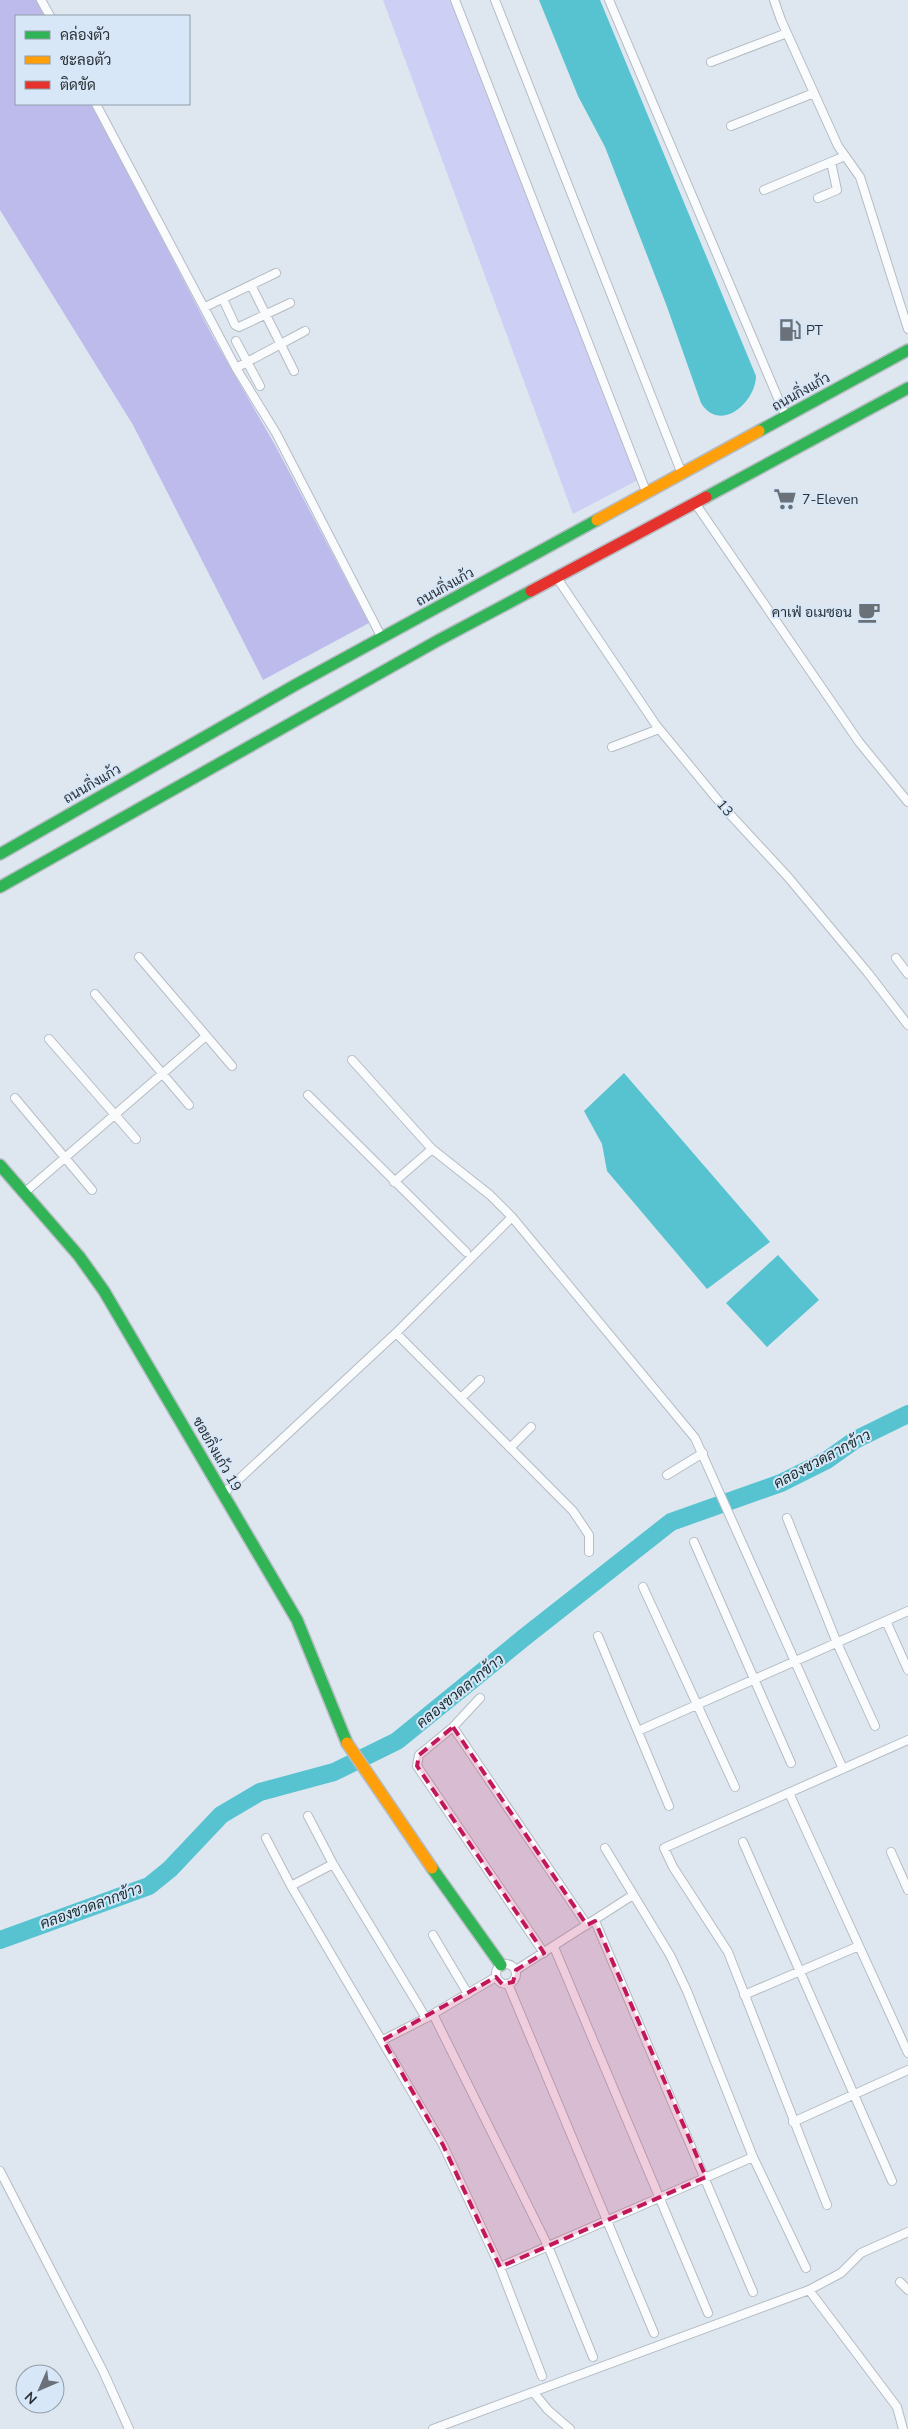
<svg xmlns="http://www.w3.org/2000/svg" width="908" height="2429" font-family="'Nunito Sans',Sarabun,sans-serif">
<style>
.green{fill:#cecff4}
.forest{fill:#bdbbec}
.water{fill:#57c3d0}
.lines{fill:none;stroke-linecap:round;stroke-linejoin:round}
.river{stroke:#57c3d0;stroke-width:18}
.street-casing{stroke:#b5bcc3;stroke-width:10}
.fast-casing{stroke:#b5bcc3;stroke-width:14}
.slow-casing{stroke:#b5bcc3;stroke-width:14}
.jam-casing{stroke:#b5bcc3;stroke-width:14}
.street{stroke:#fafbfd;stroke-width:8}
.fast{stroke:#30b455;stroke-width:11}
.slow{stroke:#ff9f0a;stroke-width:11}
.jam{stroke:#e5322d;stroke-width:11}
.marked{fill:#c2185b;fill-opacity:0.2;stroke:#c2185b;stroke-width:4;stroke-dasharray:10 6;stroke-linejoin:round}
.labels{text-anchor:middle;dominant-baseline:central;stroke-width:4;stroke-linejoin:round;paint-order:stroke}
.poi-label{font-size:14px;fill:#2b3137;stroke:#d7e7f7;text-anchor:start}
.street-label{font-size:14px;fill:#2b3137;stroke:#d7e7f7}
.water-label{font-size:15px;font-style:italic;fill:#172e31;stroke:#d7e7f7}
</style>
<rect width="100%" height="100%" fill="#dee7f0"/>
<path class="green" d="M383,0h68l187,480 -65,34z"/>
<path class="forest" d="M0,0h38l8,16h-30v88h76l121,233 62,108 94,178 -106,57 -130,-255 -133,-215z"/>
<path class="water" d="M539,0h61l156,376c0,26 -36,58 -55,27l-35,-99 -61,-157 -27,-51z
M624,1073l146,169 -63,47 -100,-118 -5,-27 -18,-33z
M778,1255l41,45 -52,47 -41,-44z"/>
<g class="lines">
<path class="river" d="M0,1940l149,-54 21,-17 51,-54 39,-23 74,-20 63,-31 129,-105 145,-114 110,-39 46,-23 28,-20 53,-26"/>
<defs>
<path id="street" d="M41,0l9,16
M455,0l192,494
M495,0l187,474
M609,0l177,417
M774,0l7,20 57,126 22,31 48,152
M711,62l76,-29
M96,104l140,264 40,65 106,205
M731,126l83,-33
M764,190l81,-34
M818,198l19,-8 -6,-28
M251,285l43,86
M223,299l12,26 4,2 51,-24
M205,307l71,-34
M236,341l24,45
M236,368l69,-37
M695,503l164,239 49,60
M557,578l99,147 70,85 62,67 80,96 40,52
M612,747l47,-18
M139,957l93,109
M896,958l12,16
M95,994l94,111
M49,1039l87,100
M352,1060l80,89 58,46 22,22 183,221 148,331
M308,1095l158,157
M15,1098l77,92
M394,1182l38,-33
M24,1193l182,-157
M396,1333l177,178 16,24v17
M461,1398l19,-18
M510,1448l21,-21
M667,1475l36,-22
M223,1494l173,-161 116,-116
M787,1518l50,125 38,83
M694,1542l97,221
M643,1587l92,200
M886,1621l22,49
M598,1636l71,170
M480,1698l-27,29 -34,28 -2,11 127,187
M453,1727l134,198
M638,1731l270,-120
M789,1793l119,260
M308,1816l25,48 93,154
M266,1838l25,48 152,259 57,122 42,109
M743,1842l149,339
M605,1848l65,107 17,36 66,166 53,111
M891,1852l17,38
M291,1886l42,-22
M595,1921l158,371
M433,1935l35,59
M554,1947l154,366
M496 1974a10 10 0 1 1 20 0a10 10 0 1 1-20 0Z
M516,1970l117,-75
M508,1984l146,349
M744,1995l115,-49
M433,2014l115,232 45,111
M383,2040l43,-22 70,-41
M793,2122l115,-52
M0,2171l103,200 26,58
M827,2205l-99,-253 -55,-85 -9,-19 244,-108
M500,2267l253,-110
M900,2282l8,8
M809,2290l88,117 6,22
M534,2393l14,17 22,19
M433,2429l376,-139 32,-17 20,-20 47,-21"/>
<path id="fast" d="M759,431l149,-81
M706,497l202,-109
M0,854l297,-170 300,-164
M0,887l437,-246 94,-50
M0,1165l79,91 25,35 193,329 50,123
M432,1868l69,97"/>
<path id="slow" d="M597,520l162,-89
M347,1743l85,125"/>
<path id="jam" d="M531,591l175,-94"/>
</defs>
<use href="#street" class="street-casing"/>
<use href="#fast" class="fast-casing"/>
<use href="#slow" class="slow-casing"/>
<use href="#jam" class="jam-casing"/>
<use href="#street" class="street"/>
<use href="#fast" class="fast"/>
<use href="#slow" class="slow"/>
<use href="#jam" class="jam"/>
</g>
<path class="marked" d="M453,1727l134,198 8,-4 111,256 -206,90 -57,-122 -60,-105 113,-63 6,7 11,-2 3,-12 28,-17 -127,-187 2,-11z"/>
<defs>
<symbol id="fuel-bare" viewBox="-9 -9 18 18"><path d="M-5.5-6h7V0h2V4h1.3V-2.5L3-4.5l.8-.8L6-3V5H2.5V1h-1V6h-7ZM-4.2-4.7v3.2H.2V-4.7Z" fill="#6a7178" stroke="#d7e7f7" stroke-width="2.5" paint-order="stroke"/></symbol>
<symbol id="supermarket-bare" viewBox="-9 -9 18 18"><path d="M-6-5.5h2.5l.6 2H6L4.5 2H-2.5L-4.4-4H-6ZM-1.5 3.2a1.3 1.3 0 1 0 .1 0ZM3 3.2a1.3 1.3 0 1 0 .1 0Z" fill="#6a7178" stroke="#d7e7f7" stroke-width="2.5" paint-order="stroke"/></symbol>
<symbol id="cafe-bare" viewBox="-9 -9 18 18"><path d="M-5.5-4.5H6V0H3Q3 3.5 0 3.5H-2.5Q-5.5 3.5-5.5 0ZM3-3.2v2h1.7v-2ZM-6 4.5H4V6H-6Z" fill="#6a7178" stroke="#d7e7f7" stroke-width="2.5" paint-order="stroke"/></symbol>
</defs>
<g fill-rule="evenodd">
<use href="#fuel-bare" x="774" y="314" width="32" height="32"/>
<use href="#supermarket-bare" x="769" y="483" width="32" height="32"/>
<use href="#cafe-bare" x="853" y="596" width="32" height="32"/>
</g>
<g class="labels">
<g class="poi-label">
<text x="806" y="330">PT</text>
<text x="802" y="499">7-Eleven</text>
<text x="852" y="612" text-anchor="end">คาเฟ่ อเมซอน</text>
</g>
<g class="street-label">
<text transform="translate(801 392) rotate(-29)">ถนนกิ่งแก้ว</text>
<text transform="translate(445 587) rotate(-29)">ถนนกิ่งแก้ว</text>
<text transform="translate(92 784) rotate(-30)">ถนนกิ่งแก้ว</text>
<text transform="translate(725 808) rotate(49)">13</text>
<text transform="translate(217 1454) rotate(60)">ซอยกิ่งแก้ว 19</text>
</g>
<g class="water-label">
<text transform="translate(822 1459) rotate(-28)">คลองชวดลากข้าว</text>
<text transform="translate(460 1691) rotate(-39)">คลองชวดลากข้าว</text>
<text transform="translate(91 1906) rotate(-20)">คลองชวดลากข้าว</text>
</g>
</g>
<rect x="15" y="15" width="175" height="90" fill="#d7e7f7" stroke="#929eaa"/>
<rect x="25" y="31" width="25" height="8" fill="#30b455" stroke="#929eaa"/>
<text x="60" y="40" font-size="15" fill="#2b3137">คล่องตัว</text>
<rect x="25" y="56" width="25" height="8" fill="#ff9f0a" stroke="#929eaa"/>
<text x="60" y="65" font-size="15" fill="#2b3137">ชะลอตัว</text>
<rect x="25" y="81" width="25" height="8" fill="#e5322d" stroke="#929eaa"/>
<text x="60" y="90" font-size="15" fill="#2b3137">ติดขัด</text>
<g transform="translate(40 2389) rotate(225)"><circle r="24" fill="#d7e7f7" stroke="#929eaa"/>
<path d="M0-4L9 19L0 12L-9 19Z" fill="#6a7178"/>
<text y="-8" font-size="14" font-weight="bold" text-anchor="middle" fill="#2b3137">N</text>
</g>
</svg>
